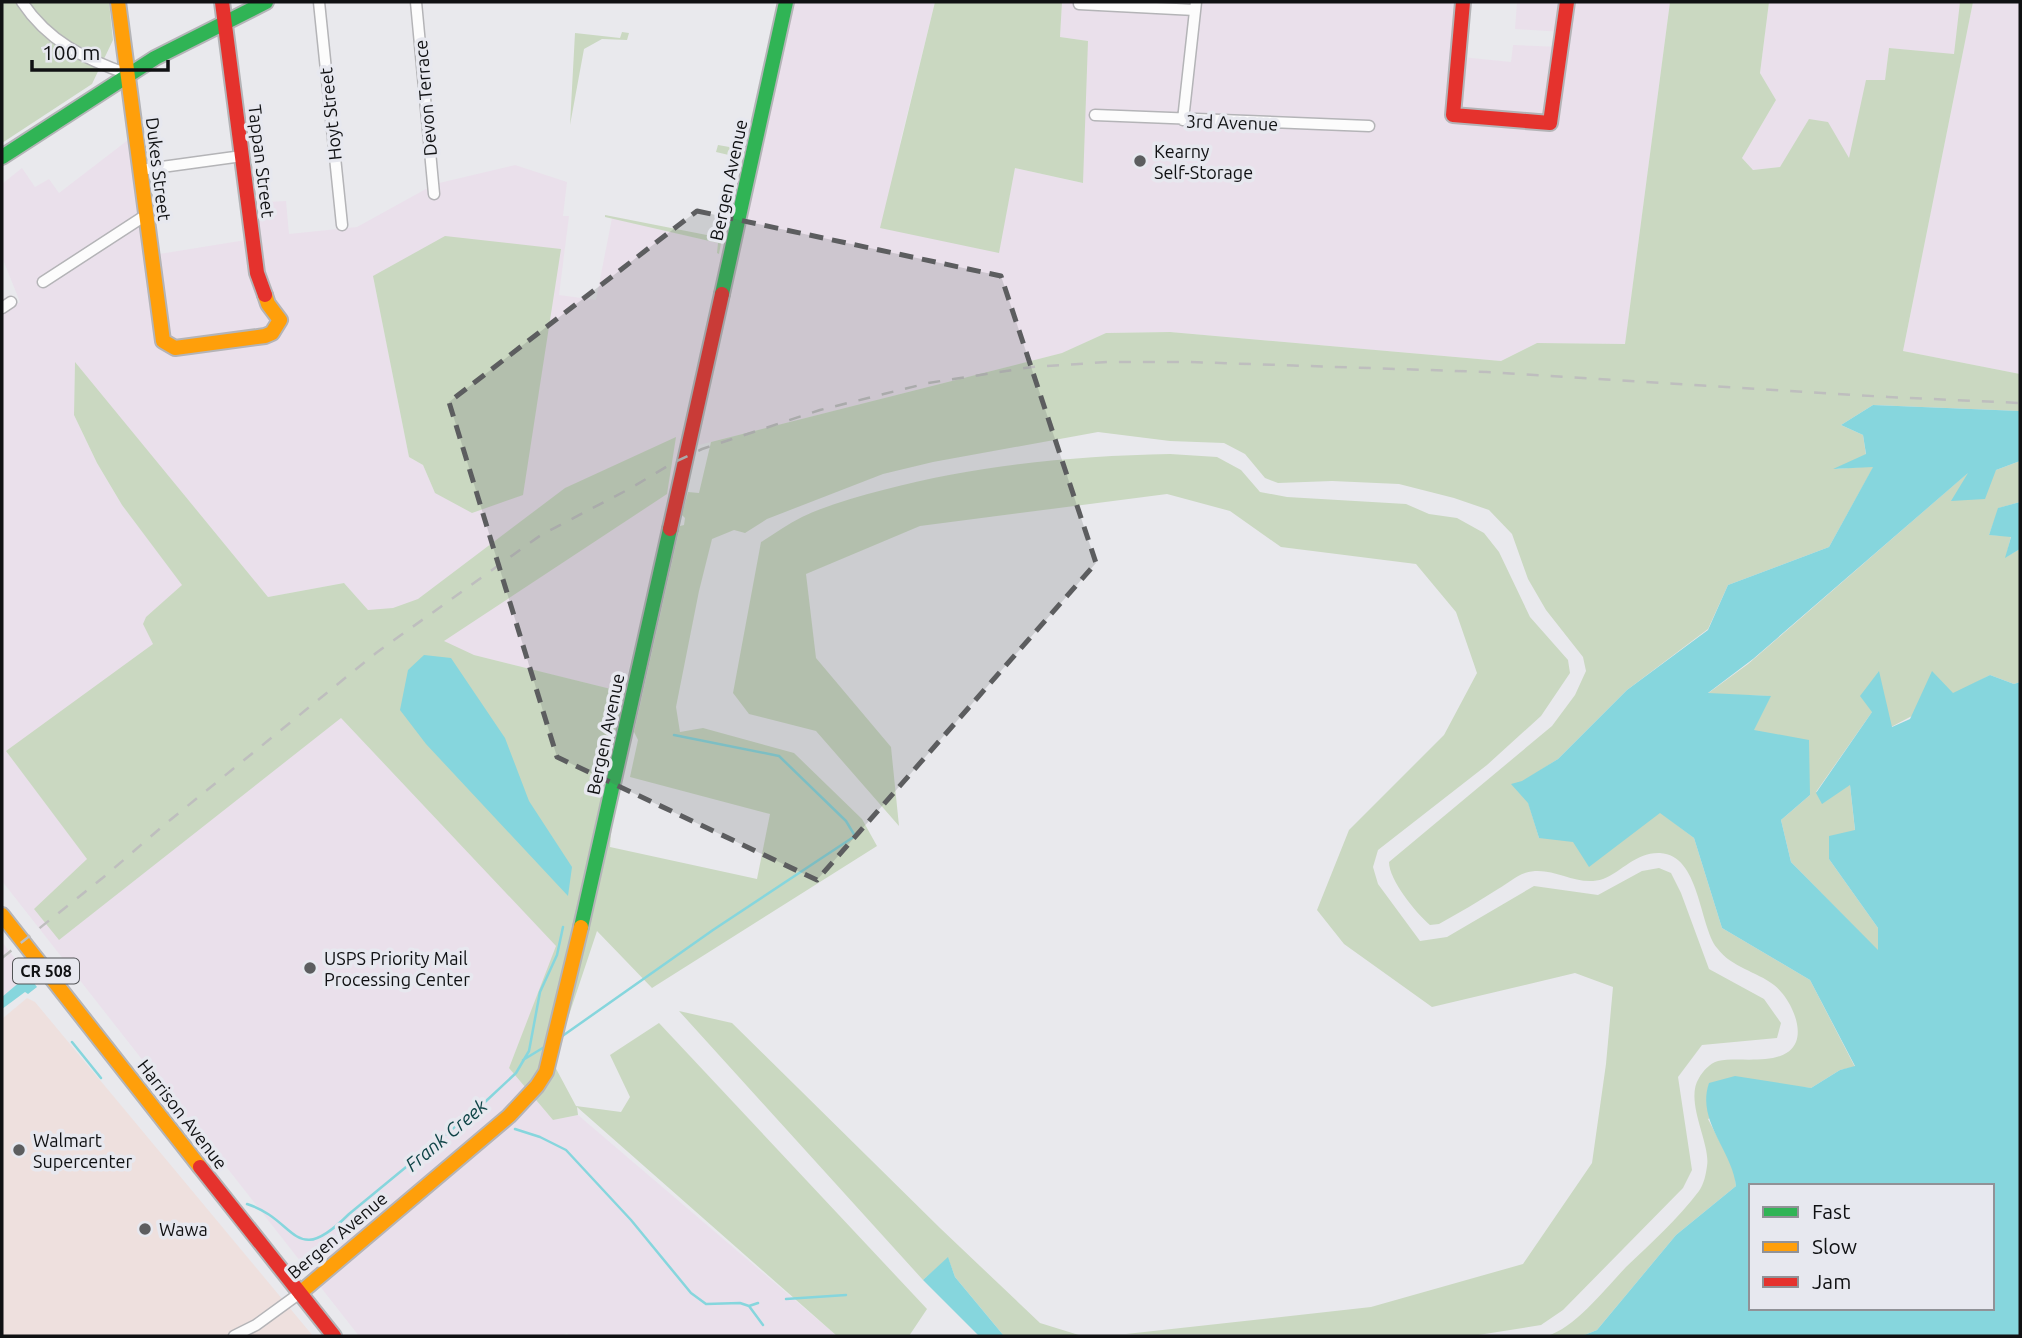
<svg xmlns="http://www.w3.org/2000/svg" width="2022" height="1338" font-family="Ubuntu,sans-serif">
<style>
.commercial{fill:#eee0de}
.industrial{fill:#eae0eb;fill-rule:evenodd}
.green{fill:#cad8c1}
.water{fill:#86d6dd;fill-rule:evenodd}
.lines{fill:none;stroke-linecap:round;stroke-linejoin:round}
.stream{stroke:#86d6dd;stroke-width:2.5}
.street-casing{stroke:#b4b4b7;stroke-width:13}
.fast-casing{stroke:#b4b4b7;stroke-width:18}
.slow-casing{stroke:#b4b4b7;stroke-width:18}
.jam-casing{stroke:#b4b4b7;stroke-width:18}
.street{stroke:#fcfcfc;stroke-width:10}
.fast{stroke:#30b455;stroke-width:14}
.slow{stroke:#ff9f0a;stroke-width:14}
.jam{stroke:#e5322d;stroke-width:14}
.rail{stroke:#bebebe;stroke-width:2.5;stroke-dasharray:12 12;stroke-linecap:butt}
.marked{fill:#5c5d5f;fill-opacity:0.2;stroke:#5c5d5f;stroke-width:5;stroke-dasharray:14 9;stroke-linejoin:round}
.poi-dot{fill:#5c5d5f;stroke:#e7e8ef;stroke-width:2.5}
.labels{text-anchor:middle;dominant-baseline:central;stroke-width:7;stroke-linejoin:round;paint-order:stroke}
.shield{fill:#e7e8ef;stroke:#505255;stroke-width:2}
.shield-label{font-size:16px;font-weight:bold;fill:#101113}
.street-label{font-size:18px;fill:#101113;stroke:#e7e8ef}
.poi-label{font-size:18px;fill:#101113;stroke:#e7e8ef;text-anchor:start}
.water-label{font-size:19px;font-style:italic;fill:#0f4447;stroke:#e7e8ef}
</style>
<rect width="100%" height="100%" fill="#e9e9ed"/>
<path class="commercial" d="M27,998l8,4 278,334h-311v-317z"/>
<path class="industrial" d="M785,2h150l-35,141 98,110 17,-85 67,15 5,-142 -27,-4 2,-35h403l-4,55 50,5 2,-17 48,2 3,-15 -49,-3 2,-27h153l-45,342 -88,-1 -36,18 -331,-29 -64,1 -43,20 -380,96 -60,243 -173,-43 -72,-27 -34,-39 -76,14 -193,-234 -1,52 23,48 25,42 61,80 158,133 216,228 -48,122 44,52 25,-5 259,221h-268l-2,-3 -6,3h-202l-357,-455v-568l18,-11 -18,-45v-73l20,-16 13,19 14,-8 10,14 69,-53 19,116 105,-17 -4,-36 38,-2 3,33 68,-7 78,-43 80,-19 52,17 -4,34h6l-10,79 37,5 16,-82 114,27zM373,276l62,217 -12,-28 -14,-8z
M1769,2h191l-5,53 -66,-7 -4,32 -36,79 -96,11 -11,-12 34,-58 -16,-27z
M1973,2h47v372l-117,-23z
M2,942l26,33 -26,22z"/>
<path class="green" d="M2,2h107l4,38 -21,44 -90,59z
M935,2h127l-2,35 28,4 -5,142 -68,-15 -16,85 -119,-25z
M1670,2h99l-9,71 16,27 -34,58 11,12 27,-3 29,-48 19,3 21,36 17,-78h19l4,-32 65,6 6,-52h13l-70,349 117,23v37l-147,-6 -32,20 22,10 3,20 -30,14 38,-3 -45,81 -101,38 -20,44 -81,61 -69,69 -36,23 17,56 121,-26 34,26 28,90 88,52 45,87 -15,3 -29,18 -22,-2 -81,33 26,50 2,17 -60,49 -79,95 -15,6h-35c28,-8 59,-48 79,-69 25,-24 52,-48 73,-76 5,-7 7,-17 8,-25 4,-22 -23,-65 -8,-88 4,-7 11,-15 19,-17 21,-5 67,7 78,-19 7,-18 -8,-46 -22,-57 -18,-14 -42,-17 -57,-37 -18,-23 -17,-93 -57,-95 -24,-1 -37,18 -57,26 -27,9 -51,-15 -78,-6 -9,3 -18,11 -27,16 -19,12 -39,24 -59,35l-9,1c-14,-12 -41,-45 -41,-63l163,-136 23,-31 11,-24 -3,-14 -37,-47 -18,-31 -16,-45 -23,-24 -35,-12 -55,-14 -67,-3 -54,2 -13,-5 -20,-24 -21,-11 -54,-2 -72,-9 -165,30 -50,12 -116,45 -22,14 -11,-3 -22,9 -13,52 -23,116 4,25 23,-4 91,25 68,66 15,27 -225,142 -55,-57 -44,132 23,43 45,6 9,-15 -20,-42 49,-32 268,286 -18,27h-72l-260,-229 1,8 -25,5 -44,-52 47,-122 -215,-228 -282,222 -25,-31 53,-50 -81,-108 147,-107 -10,-20 3,-7 36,-32 -60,-80 -25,-42 -23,-48 1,-53 193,235 76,-14 24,27 25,-2 25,-9 147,-111 111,-51 -9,57 -223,147 30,14 149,37 -13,155 147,32 13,-65 -140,-37 8,-37 -4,-8 46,-206 4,-1 1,-7 -3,-3 6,-23 11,1 12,-51 351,-89 44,-20 64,-1 331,29 36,-18 88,1z
M622,32l7,1 -2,7 -25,-1 -18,10 -14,76 5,-92 45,5z
M738,132l7,1 -9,40 -6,-1 3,-16 -17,-4 2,-7 17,3z
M605,215l117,23 -3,16 -2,-1 1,-10 -113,-26z
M445,236l116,13 -38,246 -51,18 -37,-20 -12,-28 -14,-8 -36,-181z
M1170,454l47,3 24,13 19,22 27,5 119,7 23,10 28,4 27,15 15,19 31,65 38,43 2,13 -29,43 -54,49 -109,85 -5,17 5,17 42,57 27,-4 87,-51 64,9 44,-24 17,-3 12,5 10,20 28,76 55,30 17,24 -4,15 -75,7 -24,32 14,93 -9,18 -120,122 -22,15 -69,11 -346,-2 245,-27 152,-43 69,-101 14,-99 7,-77 -38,-14 -143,34 -88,-63 -27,-34 32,-80 95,-95 33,-62 -21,-61 -40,-48 -135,-17 -51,-36 -63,-17 -247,32 -114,48 10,84 75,89 8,79 -83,-95 -67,-17 -16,-21 28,-151c13,-8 27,-18 41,-25 25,-12 54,-20 81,-27 95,-25 189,-34 287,-36z
M2020,461v41l-21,6 -10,27 22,1 -5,21 14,-8v133l-6,2 -24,-9 -99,52 -13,-55 -6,40 -56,80 34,-7 5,46 -26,28 49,69v23l-87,-89 -10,-42 29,-25 -57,-65 17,-34 -63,-2 41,-30 222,-193 -18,30 44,-31z
M679,1011l53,12 208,205 100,95 42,13h-78l-49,-59 -7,-19 -25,22z"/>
<path class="water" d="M1873,405l147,6v50l-24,9 -11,29 -34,2 17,-28 -215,186 -45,34 63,3 -17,34 55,10 1,55 -29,25 10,42 87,88v-22l-49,-69v-23l26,-6 -5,-45 -28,19 -6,-11 56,-81 -12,-16 19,-25 13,56 18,-8 22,-48 21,22 37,-18 24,9 6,-2v654h-438l15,-6 79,-95 60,-49c-4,-36 -40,-65 -27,-103l26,-7 76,12 29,-18 15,-4 -45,-86 -88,-52 -28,-90 -34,-25 -71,54 -16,-25 -34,-4 -11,-35 -17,-19 11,-3 36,-22 69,-69 81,-60 20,-45 101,-38 44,-80 -40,2 33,-15 -3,-19 -22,-10zM1751,1186h241v122h-241z
M2020,502v47l-15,9 6,-21 -22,-2 9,-27z
M424,655l27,3 54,80 24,63 43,66 -4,29 -142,-152 -26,-34 8,-40z
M28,975l9,12 -9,7 -3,-2 -23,17v-12z
M948,1257l7,20 49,59h-25l-56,-56z"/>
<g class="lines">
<path class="stream" d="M561,1037l152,-107 142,-94 -9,-15 -67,-65 -105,-21
M72,1042l29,36
M523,1060l23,-14
M515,1129l25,8 26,13 65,70 60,73 15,11 34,-1 9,3 14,19
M247,1204c51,16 46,66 102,10l136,-112 31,-29 13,-22 11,-59 17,-37 6,-28
M786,1299l60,-4
M749,1306l9,-3"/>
<defs>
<path id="street" d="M22,2c26,39 62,57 106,72
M319,2l23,223
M416,2l18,192
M1079,2v2l116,6
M1095,115l274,11
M1183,120l13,-118
M140,170l102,-14
M43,282l103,-67
M2,308l9,-6
M234,1336l22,-11 44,-32"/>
<path id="fast" d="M2,157l153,-99 111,-56
M722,294l64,-292
M581,927l89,-398"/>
<path id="slow" d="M118,2l45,339 12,7 90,-12 7,-3 8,-13 -12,-16 -3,-9
M2,915l198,252
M300,1293l209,-177 28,-30 9,-14 35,-145"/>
<path id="jam" d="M222,2l35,271 8,22
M1463,2l-10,113 97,8 17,-121
M670,529l52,-235
M200,1167l134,169"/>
</defs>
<use href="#street" class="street-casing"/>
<use href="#fast" class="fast-casing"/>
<use href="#slow" class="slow-casing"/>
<use href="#jam" class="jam-casing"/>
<use href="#street" class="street"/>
<use href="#fast" class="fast"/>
<use href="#slow" class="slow"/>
<use href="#jam" class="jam"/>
<path class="rail" d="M2,958l103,-82 59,-51 212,-172 165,-118 90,-47 40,-24 31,-15 118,-39 108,-27 104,-16 76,-5h82l297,10 401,25 132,6"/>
</g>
<path class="marked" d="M697,211l304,65 95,287 -279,317 -260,-123 -108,-355z"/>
<g class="poi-dot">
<circle cx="1140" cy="161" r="7"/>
<circle cx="310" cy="968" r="7"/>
<circle cx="19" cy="1150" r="7"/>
<circle cx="145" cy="1229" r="7"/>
</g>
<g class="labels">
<rect class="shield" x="13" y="958.5" width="66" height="25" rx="5"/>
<g class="shield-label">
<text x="46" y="971">CR 508</text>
</g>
<g class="street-label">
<text transform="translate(425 98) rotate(-95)">Devon Terrace</text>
<text transform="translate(330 114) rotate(-96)">Hoyt Street</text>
<text transform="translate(1232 122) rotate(2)">3rd Avenue</text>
<text transform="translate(262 161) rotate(83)">Tappan Street</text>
<text transform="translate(159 169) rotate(83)">Dukes Street</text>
<text transform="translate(728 180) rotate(-78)">Bergen Avenue</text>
<text transform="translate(605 734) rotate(-78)">Bergen Avenue</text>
<text transform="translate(183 1114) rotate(52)">Harrison Avenue</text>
<text transform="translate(337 1235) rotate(-40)">Bergen Avenue</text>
</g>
<g class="poi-label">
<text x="1154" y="151">Kearny<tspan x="1154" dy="21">Self-Storage</tspan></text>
<text x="324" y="958">USPS Priority Mail<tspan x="324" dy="21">Processing Center</tspan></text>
<text x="33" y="1140">Walmart<tspan x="33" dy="21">Supercenter</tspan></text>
<text x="159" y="1229">Wawa</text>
</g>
<g class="water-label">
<text transform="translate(446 1135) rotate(-40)">Frank Creek</text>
</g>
</g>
<rect width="2022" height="1338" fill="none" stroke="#101113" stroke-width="7"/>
<rect x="1749" y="1184" width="245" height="126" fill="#e7e8ef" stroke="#919297" stroke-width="2"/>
<rect x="1763" y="1207" width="35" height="10" fill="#30b455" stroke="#919297" stroke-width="2"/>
<text x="1812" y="1219" font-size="21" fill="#101113">Fast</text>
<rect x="1763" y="1242" width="35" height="10" fill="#ff9f0a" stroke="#919297" stroke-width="2"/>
<text x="1812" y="1254" font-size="21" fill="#101113">Slow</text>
<rect x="1763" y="1277" width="35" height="10" fill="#e5322d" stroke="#919297" stroke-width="2"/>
<text x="1812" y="1289" font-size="21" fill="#101113">Jam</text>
<path d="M32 60v10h136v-10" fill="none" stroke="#101113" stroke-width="3.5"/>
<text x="42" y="60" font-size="21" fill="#101113" stroke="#e7e8ef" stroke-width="5" paint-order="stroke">100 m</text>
</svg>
